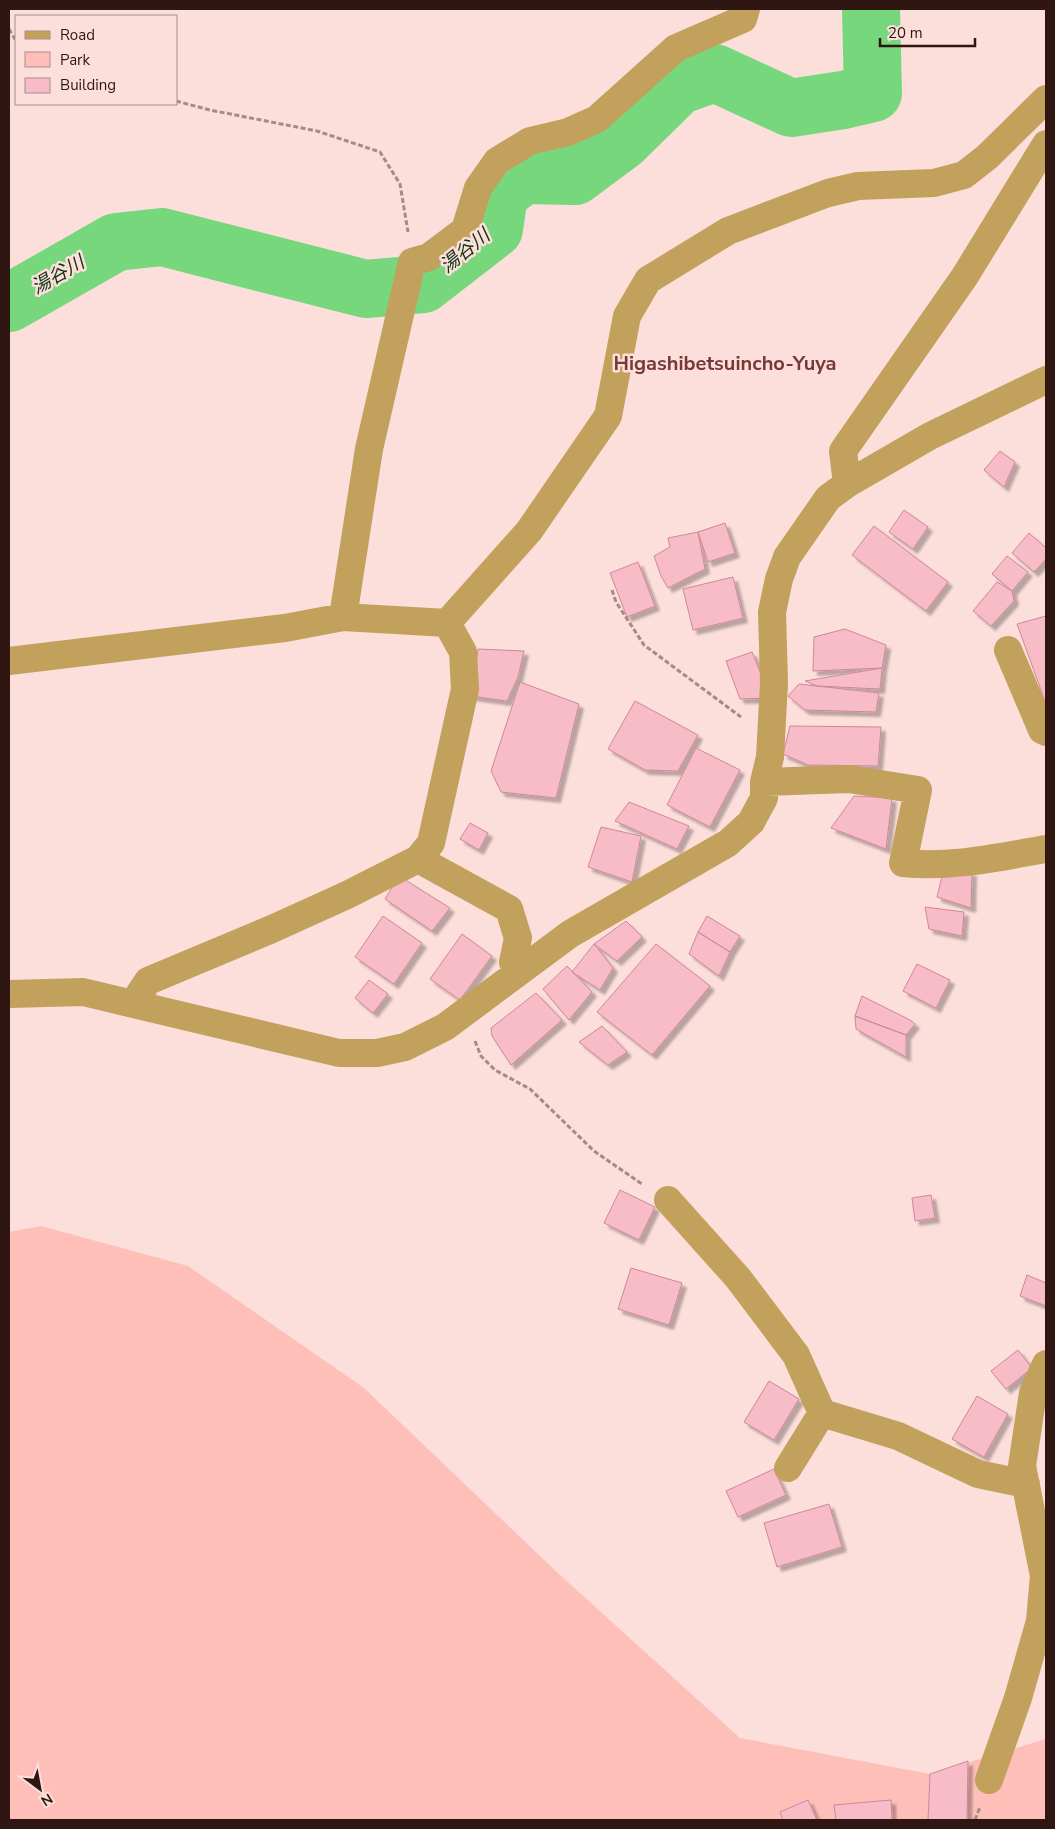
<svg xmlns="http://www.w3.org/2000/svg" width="1055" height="1829" font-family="'Nunito Sans','Noto Sans JP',sans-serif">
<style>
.green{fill:#ffbfb9}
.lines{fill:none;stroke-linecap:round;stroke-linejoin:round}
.river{stroke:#76d77d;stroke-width:58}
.building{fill:#f7bcc8;stroke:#cd8897;filter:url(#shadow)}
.path{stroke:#a68a86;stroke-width:3;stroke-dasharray:5 2.5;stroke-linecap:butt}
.minor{stroke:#c1a15b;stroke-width:28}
.labels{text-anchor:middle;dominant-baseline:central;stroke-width:5;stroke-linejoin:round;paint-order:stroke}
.water-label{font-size:19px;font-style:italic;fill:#0c3412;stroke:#fcdeda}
.quarter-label{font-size:20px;font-weight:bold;fill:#763935;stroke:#fcdeda}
</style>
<defs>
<filter id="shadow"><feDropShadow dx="4.5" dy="4.5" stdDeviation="1" flood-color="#0004"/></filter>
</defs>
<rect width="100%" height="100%" fill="#fcdeda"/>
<path class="green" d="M41,1226l147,40 176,122 196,187 180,163 190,36 116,-35v81h-1037v-588z"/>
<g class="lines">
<path class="river" d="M9,303l107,-61 46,-5 204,52 57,-5 71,-55 5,-35 24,-19 52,1 47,-35 56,-55 37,-13 76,35 52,-8 30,-7 -2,-84"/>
</g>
<path class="building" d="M1000,451l15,11 -11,25 -20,-17z
M904,510l24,17 -15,22 -24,-17z
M725,523l10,30 -27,9 -10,-30z
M874,526l74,56 -22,29 -74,-56z
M698,532l7,37 -37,19 -7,-12 -7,-20 16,-9 -2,-9z
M1029,533l17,15v11l-12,13 -22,-19z
M1007,556l21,16 -16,19 -20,-17z
M638,562l17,44 -28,11 -17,-44z
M733,577l10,41 -50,12 -10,-41z
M997,582l15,9 2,10 -23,25 -18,-15z
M1046,616v88l-29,-80z
M845,629l41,16 -4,23 -69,3 1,-34z
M478,649l46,2 -6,26 -11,24 -36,-5z
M752,652l19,46 -31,1 -14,-38z
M882,668l-2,21 -63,-3 -12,-5z
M520,682l59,22 -23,94 -55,-6 -10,-21z
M799,684l80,9 -3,19 -71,-2 -17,-14z
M635,701l63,34 -20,36 -33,-1 -37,-21z
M790,726l91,1 -3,39 -70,-1 -25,-11z
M696,748l44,22 -30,57 -43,-22z
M854,796l38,2 -6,51 -55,-21z
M629,802l60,24 -12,23 -62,-28z
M470,823l18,10 -9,17 -19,-11z
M601,827l40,9 -9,46 -44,-15z
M944,868l28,4 -1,36 -34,-11z
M399,876l51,32 -18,23 -47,-32z
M925,907l39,5 -2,24 -33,-7z
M383,916l39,27 -28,41 -39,-27z
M707,916l33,20 -10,16 -32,-20z
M626,921l16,16 -25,24 -23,-17z
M698,932l32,20 -11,24 -30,-22z
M462,934l30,22 -32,44 -30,-21z
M594,944l19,24 -13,22 -28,-18z
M656,944l54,42 -58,69 -55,-43z
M917,964l33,16 -14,28 -33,-17z
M567,966l25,26 -23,28 -26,-31z
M369,980l19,14 -15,19 -18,-15z
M536,993l26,27 -51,45 -19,-29 -1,-8z
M862,996l48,24 5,4 -9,11 -51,-19z
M855,1016l51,19v22l-50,-28z
M602,1026l25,26 -19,13 -29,-23z
M620,1190l35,17 -16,33 -35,-17z
M931,1195l4,23 -20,3 -3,-23z
M631,1268l51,15 -13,42 -51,-16z
M1027,1275l19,8v23l-26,-10z
M1018,1350l14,18 -26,21 -15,-18z
M769,1381l30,18 -25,41 -30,-18z
M977,1396l31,18 -24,43 -32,-18z
M774,1469l12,26 -48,22 -12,-26z
M829,1504l13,43 -65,20 -13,-44z
M968,1761l-1,59h-39l2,-46z
M808,1800l9,20h-34l-3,-8z
M891,1800l1,20h-56l-2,-15z"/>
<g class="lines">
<path class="path" d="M9,29l7,12
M176,101l34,9 107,21 63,21 20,32 8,48
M612,590l4,12 28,43 97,72
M475,1041l6,15 14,14 35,19 64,62 48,33
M975,1820l5,-13"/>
<path class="minor" d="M847,484l-4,-33 122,-175 81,-132
M343,617l26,-168 43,-187 17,-5 36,-27 13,-42 19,-27 33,-20 38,-9 29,-13 79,-71 67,-29 3,-10
M447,623l82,-92 79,-115 19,-100 21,-36 80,-49 100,-38 30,-7 76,-3 30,-8 23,-18 59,-58
M1008,650l34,80 4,2
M9,661l276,-33 58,-11 104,6
M764,782l85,-3 69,11 -15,73c48,5 97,-6 143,-14
M418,859l91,50 9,29 -5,24 7,8
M9,994l74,-2 256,61h38l28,-6 40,-20 125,-93 158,-91 23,-21 13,-24v-16l6,-25 4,-74 -2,-71 7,-33 8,-22 41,-59 19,-14 83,-48 116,-56
M134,1002l14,-21 124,-52 75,-34 71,-36 13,-16 34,-154 -2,-37 -16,-29
M668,1200l70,78 58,77 26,58 76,23 80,38 48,10
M788,1468l34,-55
M989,1780l29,-82 22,-77 4,-45 -22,-110 11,-73 13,-29"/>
</g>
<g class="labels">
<g class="water-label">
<text transform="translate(465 251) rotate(-39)">湯谷川</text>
<text transform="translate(58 275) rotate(-30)">湯谷川</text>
</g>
<g class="quarter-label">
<text x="725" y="363">Higashibetsuincho-Yuya</text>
</g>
</g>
<rect width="1055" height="1829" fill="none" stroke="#301613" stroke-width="20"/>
<rect x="15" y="15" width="162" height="90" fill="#fcdeda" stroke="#aa8e8a"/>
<rect x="25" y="31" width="25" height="8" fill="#c1a15b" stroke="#aa8e8a"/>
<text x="60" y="40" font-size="15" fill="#301613">Road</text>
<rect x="25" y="52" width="25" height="15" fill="#ffbfb9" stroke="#aa8e8a"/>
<text x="60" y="65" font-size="15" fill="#301613">Park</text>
<rect x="25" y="78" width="25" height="15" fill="#f7bcc8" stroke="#aa8e8a"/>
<text x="60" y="90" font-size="15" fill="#301613">Building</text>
<g transform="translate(40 1789) rotate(148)" stroke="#fcdeda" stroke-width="4" paint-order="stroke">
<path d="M0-4L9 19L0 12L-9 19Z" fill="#301613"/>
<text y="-8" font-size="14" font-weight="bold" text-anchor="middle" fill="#301613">N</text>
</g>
<path d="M880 38v8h95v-8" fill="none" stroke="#301613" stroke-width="2.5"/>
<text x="888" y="38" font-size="15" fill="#301613" stroke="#fcdeda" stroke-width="4" paint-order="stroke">20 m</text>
</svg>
